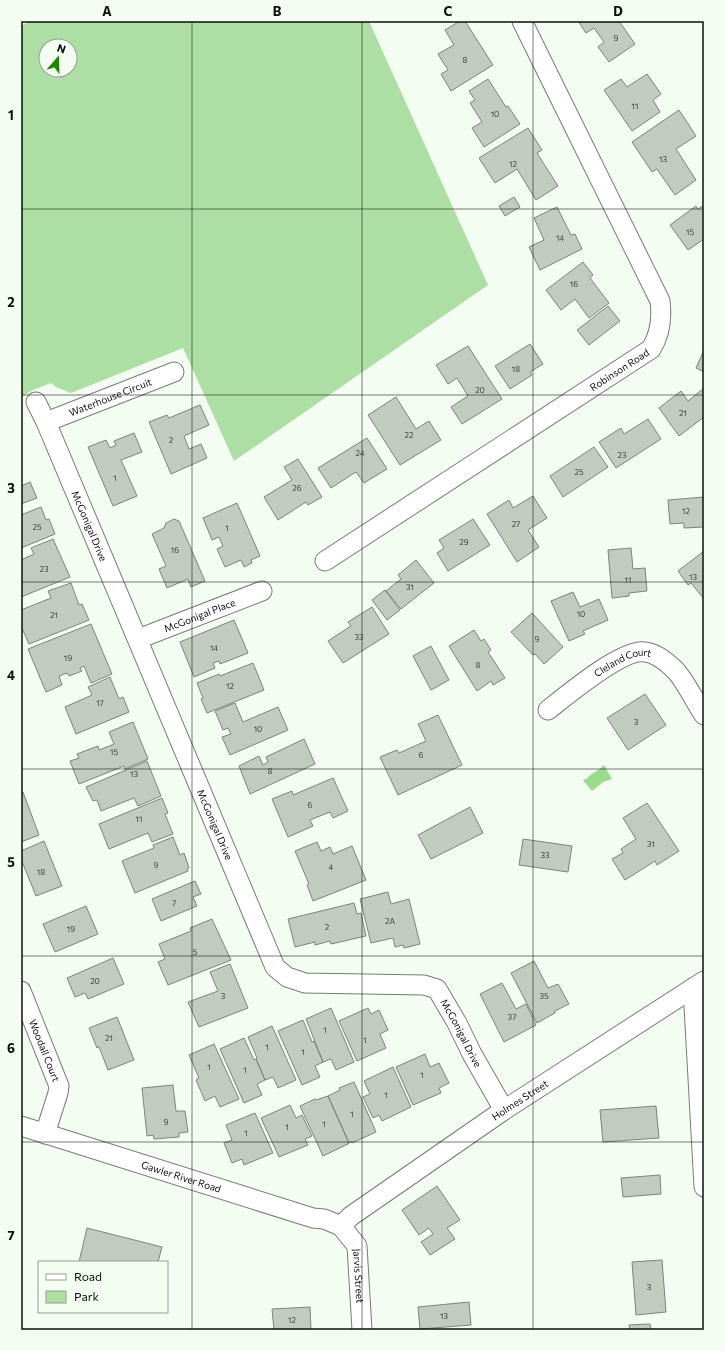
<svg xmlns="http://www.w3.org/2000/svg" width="725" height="1351" font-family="Commissioner,sans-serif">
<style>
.green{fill:#addfa4;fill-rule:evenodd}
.water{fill:#99dc8d}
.building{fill:#c1cbbf;stroke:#7b857a}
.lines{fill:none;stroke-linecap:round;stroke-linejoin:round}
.street-casing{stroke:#757e73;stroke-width:21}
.street{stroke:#fff;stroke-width:19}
.grid{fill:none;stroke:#0c0f0b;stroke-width:1;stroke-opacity:0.55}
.labels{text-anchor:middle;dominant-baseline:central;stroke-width:4;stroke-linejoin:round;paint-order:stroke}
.number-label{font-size:8px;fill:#393e38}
.street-label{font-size:10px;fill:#0c0f0b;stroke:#f3fdf1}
.neatline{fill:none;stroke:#0c0f0b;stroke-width:1.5}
.grid-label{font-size:13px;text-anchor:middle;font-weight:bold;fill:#0c0f0b}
</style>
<rect width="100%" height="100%" fill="#f3fdf1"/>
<path class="green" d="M30,21h339l119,264 -254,176 -51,-113 -112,45 -15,-6 -5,-4 -18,7 -12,7v-371zM46,46h24v24h-24z"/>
<path class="water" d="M604,765l8,14 -9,3 -11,9 -9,-11c5,-1 5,-4 9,-6 4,-3 8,-5 12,-9z"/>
<path class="building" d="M460,21h5l28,44 -42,26 -10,-17 7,-4 -10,-16 16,-9 -9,-15z
M578,21h41l16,23 -26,18 -11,-15 6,-5 -10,-14 -8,5z
M647,74l14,20 -8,6 7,12 -28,19 -28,-41 17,-11 6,8z
M488,79l18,28 2,-1 12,18 -36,23 -12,-19 10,-6 -12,-19 5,-3 -6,-9z
M679,110l17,26 -20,13 20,31 -21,15 -18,-26 -5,3 -20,-30z
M528,128l14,22 -5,3 21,33 -22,14 -19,-31 -22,14 -16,-25z
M514,197l6,10 -15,9 -6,-10z
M704,205v34l-16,11 -18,-25 26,-19 2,3z
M557,207l14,28 4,-1 7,15 -42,21 -11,-23 15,-7 -10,-22z
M583,262l10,13 -3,3 19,25 -20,15 -14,-19 -14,11 -15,-20z
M608,306l12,15 -31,24 -12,-15z
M530,344l13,20 -13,8 2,3 -22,14 -15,-23z
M468,346l34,53 -40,25 -11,-17 17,-11 -11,-18 -9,6 -12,-19z
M704,350v22l-8,-4z
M704,388v29l-25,19 -20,-28 22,-17 7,10z
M396,397l20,32 13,-8 12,19 -41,25 -32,-50z
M200,405l9,20 -25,11 5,13 12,-5 6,14 -36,16 -22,-52 18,-7 2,3z
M648,419l13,20 -45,29 -17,-26 22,-14 3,6z
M134,433l8,19 -21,8 16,36 -24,10 -25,-59 18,-7 4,8 6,-3 -2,-4z
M367,438l20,31 -23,14 -8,-11 -25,16 -13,-20z
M594,447l14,20 -45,30 -13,-21z
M298,459l24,38 -14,8 -2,-3 -28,18 -14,-23 28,-17 -8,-13z
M30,482l7,16 -16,6v-19v1z
M533,496l14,22 -19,12 11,17 -22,15 -30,-48 22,-14 4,8z
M704,497v30l-20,1v-5l-14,1 -2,-24z
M237,503l23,53 -9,4 1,3 -8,4 -3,-7 -16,7 -8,-18 6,-3 -4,-9 -7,3 -9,-22z
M41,507l5,13 3,-1 6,15 -34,14v-33z
M174,519l5,2 26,60 -14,6 -3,-8 -21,9 -8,-19 7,-3 -14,-32 12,-6 2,-5z
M473,519l17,26 -42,26 -11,-18 7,-5 -5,-8z
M53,539l17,38 -49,20v-37l13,-6 -3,-6z
M631,548l2,21 12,-1 2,23 -18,2v3l-17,2 -4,-48z
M704,551v48l-13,-16 -3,2 -10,-14z
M416,560l18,23 -33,26 -15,-18 15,-12 -3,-4z
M71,583l8,22 3,-1 7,16 -60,24 -8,-18v-16l30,-12 -3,-7z
M385,590l15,20 -13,10 -15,-20z
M573,592l7,15 19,-8 9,21 -25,11 2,3 -16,7 -18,-40z
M372,607l17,27 -46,29 -15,-22 23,-15 -3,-4z
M532,613l31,34 -19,17 -9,-10 -2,1 -22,-23z
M234,620l14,33 -28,11 -1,-3 -6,2 2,5 -21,9 -14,-35z
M91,624l21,50 -21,9 -7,-17 -4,2 2,3 -13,5 -2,-3 -8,3 3,9 -16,7 -18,-43z
M474,630l7,11 3,-2 7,11 -3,2 17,26 -12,7 -2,-4 -14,10 -28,-45z
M431,646l18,34 -18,10 -18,-34z
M253,663l11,27 -57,23 -6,-14 2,-1 -6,-15 22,-9 1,2z
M110,677l9,22 4,-2 6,15 -53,22 -11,-27 27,-12 -4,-8z
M645,694l21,31 -38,25 -21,-32z
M235,703l8,19 35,-15 10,23 -58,25 -8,-18 9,-3 -3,-6 -5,2 -8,-19z
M438,715l24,50 -64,30 -18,-38 17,-7 2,3 27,-12 -8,-17z
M133,722l15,37 -23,10 -1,-3 -45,18 -9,-23 9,-3 -2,-4 21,-8 1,4 15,-6 -5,-12z
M304,739l11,25 -65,30 -11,-28 20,-10 4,9 5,-3 -2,-5z
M147,761l14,35 -23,10 -4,-8 -33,13 -4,-11 -4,1 -7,-14z
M333,778l15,33 -15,7 -3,-6 -20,8 3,6 -25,11 -16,-38 20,-8 1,4z
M23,792l16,43 -18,7v-49z
M162,798l6,15 -3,1 8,20 -21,8 -4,-9 -39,16 -10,-25z
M647,803l32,48 -22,14 -2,-4 -30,19 -13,-21 11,-6 -2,-4 15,-10 -13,-21z
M470,807l13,26 -52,26 -13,-24z
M173,837l7,18 4,-2 5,15 -2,1 1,2 -53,22 -13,-32 32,-13 -1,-3z
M523,839l49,7 -4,26 -49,-7z
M44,841l18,45 -26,10 -15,-37v-8z
M317,842l4,9 9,-4 3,7 19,-8 14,34 -53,21 -6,-16 2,-1 -14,-33z
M195,881l6,13 -8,3 4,9 -36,15 -9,-22z
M388,892l3,12 18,-5 11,45 -16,4 -1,-3 -8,2 -2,-9 -22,5 -11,-44z
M354,903l3,11 4,-1 5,23 -35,8 -1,-3 -15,4v-3l-20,5 -7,-28z
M86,906l12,28 -43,18 -12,-28z
M212,919l19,41 -63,25 -10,-23 7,-3 -6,-15 32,-13 -1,-3z
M113,958l11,26 -36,15 -3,-6 -10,4 -8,-19z
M534,961l14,27 10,-4 11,20 -14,7v2l-18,10 -26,-50z
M230,964l18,44 -49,19 -11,-25 30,-11 -8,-19z
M502,983l14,26 10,-5 10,21 -32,17 -24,-48z
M331,1008l23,54 -18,8 -5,-11 -8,3 -17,-43z
M368,1008l3,6 8,-4 9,20 -8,4 6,14 -29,13 -18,-40z
M117,1017l17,43 -26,10 -9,-23 -2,1 -8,-20z
M303,1020l9,22 2,-1 9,21 -8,4 5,11 -18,8 -24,-54z
M272,1026l24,54 -18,8 -5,-11 -8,3 -9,-21 1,-1 -9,-21z
M244,1038l10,22 2,-1 9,21 -8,4 5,11 -18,8 -24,-54z
M214,1044l25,55 -19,8 -5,-11 -10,5 -9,-21 3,-2 -10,-23z
M425,1054l5,13 9,-4 10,20 -10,5 2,5 -28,12 -17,-38z
M393,1067l18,40 -29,14 -3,-6 -6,3 -10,-21 7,-3 -6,-13z
M354,1082l22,50 -24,11 -1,-1 -2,1 -21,-47 12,-6 -1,-2z
M173,1085l3,26h9l3,21 -9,1v4l-25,2 -1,-4 -6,1 -5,-48z
M328,1096l21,47 -2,1h1l-25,12 -23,-50 15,-7 1,1z
M290,1105l6,13 6,-3 10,21 -7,3 3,6 -29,12 -18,-39z
M656,1106l3,32 -56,4 -3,-32z
M255,1113l18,40 -29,12 -2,-6 -10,4 -8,-20 8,-3 -6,-15z
M660,1175l1,19 -38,3 -2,-19z
M437,1186l23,34 -13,8 8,11 -25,16 -9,-13 12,-8 -4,-6 -10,7 -17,-25z
M87,1228l75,19 -4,15h-79z
M662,1260l4,52 -30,3 -4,-53z
M469,1302l2,23 -51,4 -2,-22z
M310,1307l1,23h-37l-2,-21z
M650,1324l1,6h-21l-1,-5z"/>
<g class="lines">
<defs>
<g id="street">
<path id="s1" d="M36,402l10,20 229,545 12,10 18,6 119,2 13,4 20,34 15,31 32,56"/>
<path id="s2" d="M46,422l128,-50"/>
<path id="s3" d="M325,561l326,-212c9,-14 11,-32 9,-48l-138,-280"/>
<path id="s4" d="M138,639l124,-48"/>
<path id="s5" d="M548,710c19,-15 75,-62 97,-58 11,1 23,11 31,19 9,10 20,32 28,44"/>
<path d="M693,988l11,199"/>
<path id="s6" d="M21,991l38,95 -1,7 -13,41"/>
<path id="s7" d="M21,1126l292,92 11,1 17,7 16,20 5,84"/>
<path id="s8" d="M341,1226l10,-10 153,-106 200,-129"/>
</g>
</defs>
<use href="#street" class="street-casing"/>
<use href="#street" class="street"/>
</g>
<path class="grid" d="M192,21v1309M362,21v1309M533,21v1309M21,209h683M21,395h683M21,582h683M21,769h683M21,956h683M21,1142h683"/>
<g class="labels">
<g class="number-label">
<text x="616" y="38">9</text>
<text x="465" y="60">8</text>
<text x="635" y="106">11</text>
<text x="495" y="114">10</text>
<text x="663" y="159">13</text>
<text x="513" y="164">12</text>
<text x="690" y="232">15</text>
<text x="560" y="238">14</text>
<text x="574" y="284">16</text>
<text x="516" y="369">18</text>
<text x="480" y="390">20</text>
<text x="683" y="413">21</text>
<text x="409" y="435">22</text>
<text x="171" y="440">2</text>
<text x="360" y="453">24</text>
<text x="622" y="455">23</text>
<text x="579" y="472">25</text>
<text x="115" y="478">1</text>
<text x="297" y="488">26</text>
<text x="686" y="511">12</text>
<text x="516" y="524">27</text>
<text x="37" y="527">25</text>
<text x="227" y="528">1</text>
<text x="464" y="542">29</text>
<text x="175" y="550">16</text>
<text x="44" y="569">23</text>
<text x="693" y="577">13</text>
<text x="628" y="580">11</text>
<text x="410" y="587">31</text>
<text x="581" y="614">10</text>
<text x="54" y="615">21</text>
<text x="359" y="637">33</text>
<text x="537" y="639">9</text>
<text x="214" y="648">14</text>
<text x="68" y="658">19</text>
<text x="478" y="665">8</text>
<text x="230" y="686">12</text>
<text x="100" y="703">17</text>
<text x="636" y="722">3</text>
<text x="258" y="729">10</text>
<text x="114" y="752">15</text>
<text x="421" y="755">6</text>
<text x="270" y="771">8</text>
<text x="134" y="774">13</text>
<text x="310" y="805">6</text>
<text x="139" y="819">11</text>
<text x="651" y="844">31</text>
<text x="545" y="855">33</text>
<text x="156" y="865">9</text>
<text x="331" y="867">4</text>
<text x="41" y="872">18</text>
<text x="174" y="903">7</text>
<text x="390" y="921">2A</text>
<text x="327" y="927">2</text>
<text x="71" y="929">19</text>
<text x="195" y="952">5</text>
<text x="95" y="981">20</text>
<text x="223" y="996">3</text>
<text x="544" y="996">35</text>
<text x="512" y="1017">37</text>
<text x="325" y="1030">1</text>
<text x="109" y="1038">21</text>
<text x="365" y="1040">1</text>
<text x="267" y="1047">1</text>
<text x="303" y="1052">1</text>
<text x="209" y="1067">1</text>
<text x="245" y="1070">1</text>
<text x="422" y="1075">1</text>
<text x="386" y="1095">1</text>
<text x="352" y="1114">1</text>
<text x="166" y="1122">9</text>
<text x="324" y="1124">1</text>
<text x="287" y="1127">1</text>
<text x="246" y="1133">1</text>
<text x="649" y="1287">3</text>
<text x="444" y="1316">13</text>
<text x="292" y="1320">12</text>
</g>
<g class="street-label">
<text stroke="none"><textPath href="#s3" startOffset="351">Robinson Road</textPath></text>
<text stroke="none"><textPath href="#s2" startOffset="69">Waterhouse Circuit</textPath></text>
<text stroke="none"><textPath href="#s1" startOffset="135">McGonigal Drive</textPath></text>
<text stroke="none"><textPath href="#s4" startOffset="66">McGonigal Place</textPath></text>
<text stroke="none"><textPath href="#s5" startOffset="90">Cleland Court</textPath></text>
<text stroke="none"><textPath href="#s1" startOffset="459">McGonigal Drive</textPath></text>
<text stroke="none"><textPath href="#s1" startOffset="831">McGonigal Drive</textPath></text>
<text stroke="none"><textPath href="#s6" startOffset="64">Woodall Court</textPath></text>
<text stroke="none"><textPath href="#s8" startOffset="219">Holmes Street</textPath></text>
<text stroke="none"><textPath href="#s7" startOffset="168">Gawler River Road</textPath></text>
<text stroke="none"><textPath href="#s7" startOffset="391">Jarvis Street</textPath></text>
</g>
</g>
<rect width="725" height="1351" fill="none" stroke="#f3fdf1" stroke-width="44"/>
<rect x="38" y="1261" width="130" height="52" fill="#f3fdf1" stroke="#979e95"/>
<rect x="46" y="1274" width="20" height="6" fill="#ffffff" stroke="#979e95"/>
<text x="74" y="1281" font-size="12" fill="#0c0f0b">Road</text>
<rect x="46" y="1291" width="20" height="12" fill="#addfa4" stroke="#979e95"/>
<text x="74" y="1301" font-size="12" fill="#0c0f0b">Park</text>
<g transform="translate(58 58) rotate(20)"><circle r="19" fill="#f3fdf1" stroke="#979e95"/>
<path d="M0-3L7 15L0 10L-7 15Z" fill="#1f8800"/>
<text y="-6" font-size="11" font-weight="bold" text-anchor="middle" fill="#0c0f0b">N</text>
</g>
<rect x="22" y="22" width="681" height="1307" class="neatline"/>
<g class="grid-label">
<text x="107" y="16">A</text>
<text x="277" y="16">B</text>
<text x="448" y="16">C</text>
<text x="618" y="16">D</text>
<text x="11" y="120">1</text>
<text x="11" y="307">2</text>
<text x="11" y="493">3</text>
<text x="11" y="680">4</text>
<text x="11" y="867">5</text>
<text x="11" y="1053">6</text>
<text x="11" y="1240">7</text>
</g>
</svg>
